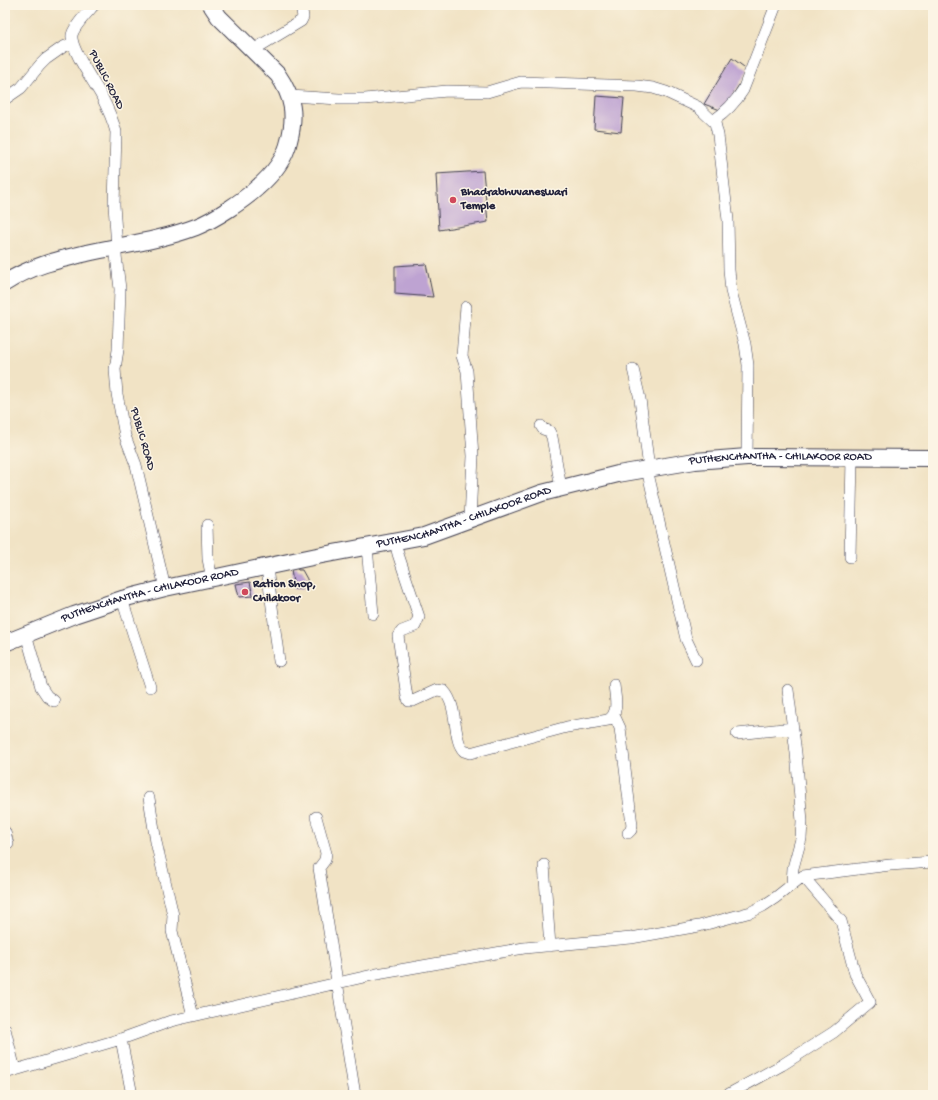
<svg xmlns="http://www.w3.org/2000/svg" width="938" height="1100" font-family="'Gochi Hand',sans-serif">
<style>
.building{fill:#bea3d2}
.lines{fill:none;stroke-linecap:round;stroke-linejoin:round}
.minor-casing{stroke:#413f50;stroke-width:12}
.secondary-casing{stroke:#413f50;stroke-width:18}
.minor{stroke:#fff;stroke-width:11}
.secondary{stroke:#fff;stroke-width:16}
.poi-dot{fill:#d1495b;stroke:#fcf5e5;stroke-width:1.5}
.labels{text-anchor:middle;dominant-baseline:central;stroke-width:3;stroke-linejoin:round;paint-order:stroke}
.street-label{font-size:12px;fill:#22223b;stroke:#fcf5e5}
.poi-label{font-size:12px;font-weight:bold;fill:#22223b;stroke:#fcf5e5;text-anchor:start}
</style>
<rect width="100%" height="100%" fill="#fcf5e5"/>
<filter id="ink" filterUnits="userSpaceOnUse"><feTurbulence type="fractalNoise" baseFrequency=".025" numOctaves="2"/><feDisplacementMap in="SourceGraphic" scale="8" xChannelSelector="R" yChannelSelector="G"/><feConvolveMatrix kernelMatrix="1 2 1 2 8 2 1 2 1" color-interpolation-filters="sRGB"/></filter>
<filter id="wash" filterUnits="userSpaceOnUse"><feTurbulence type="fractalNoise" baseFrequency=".012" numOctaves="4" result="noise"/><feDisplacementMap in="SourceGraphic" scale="16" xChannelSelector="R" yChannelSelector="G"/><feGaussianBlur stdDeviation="0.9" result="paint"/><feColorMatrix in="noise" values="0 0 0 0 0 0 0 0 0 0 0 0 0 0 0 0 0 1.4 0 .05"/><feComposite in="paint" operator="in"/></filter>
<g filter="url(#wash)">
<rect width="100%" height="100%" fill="#f1e3c5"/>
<g id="blocks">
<path class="building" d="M732,58l16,12 -25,41 -19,-7z
M596,96l28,2 -3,34 -27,-3z
M483,171l5,51 -49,8 -3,-56z
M426,264l7,33 -38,-3v-28z
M296,567l2,3h4l5,9 1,7h-4l-1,3h-9l-3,-19z
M250,582l3,14 -14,1 -3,-13z"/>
</g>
</g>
<g filter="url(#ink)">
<use href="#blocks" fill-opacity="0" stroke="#413f50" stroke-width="1"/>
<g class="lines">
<defs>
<path id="minor" d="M94,5c-6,7 -20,21 -22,30 -2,14 22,47 29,60 6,12 12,25 15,37l-2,73 3,42
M253,50l48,-29 2,-4 -2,-12
M290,96l49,3h26l82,-8 40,1 34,-10 116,4 16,2 13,4 32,15 17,16 3,12 10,85 1,50 2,21 14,53 3,21 -1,92
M5,99l16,-11 19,-23 6,-6 17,-12 10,-4
M713,121c13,-9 22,-18 30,-31l33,-85
M115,247l5,42 -2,61 -3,19 2,25 8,42 11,29 29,123
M466,307l-4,49 5,15 6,85 -3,64
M633,369l7,30 9,69
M541,426l2,3 6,2 3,6 9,51
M647,469l39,170 10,21
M207,525l1,34 4,20
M395,542l3,12 21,63 -4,9 -13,5 -4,5 9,61 2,4h4l24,-11 7,1c15,16 8,49 20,60l6,2 97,-26 41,-7c12,-7 7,-24 6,-35
M367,547l6,67
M850,557l2,-99
M267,568l12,93
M122,599l28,88
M26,634l15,53 6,9 7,5
M788,690l8,63 6,68 -1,18 -8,29 -1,15
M614,715l6,13 12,97 -1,5 -3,3
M737,734l56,-6
M149,798l7,44 17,73 -1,16 21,85
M316,817l10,36 -1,7 -6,8 36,227
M5,832l3,12
M544,865l6,81
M5,1029l10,41
M121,1039l11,56
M5,1073l116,-34 50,-18 206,-47 147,-26 107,-10 68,-12 52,-14 12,-6 12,-8 28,-22 87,-11 43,-3
M727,1095l55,-30 52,-33 36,-30 -15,-28 -14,-53 -38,-45"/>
<g id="secondary">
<path d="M5,283c26,-17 52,-23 82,-30 36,-8 75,-13 109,-26 18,-7 48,-27 61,-39 15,-13 28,-28 32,-47 7,-26 4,-44 -11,-66l-59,-58 -8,-12"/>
<path id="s1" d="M5,643l69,-28 48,-16 43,-11 152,-32 107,-20 118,-43 76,-19 77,-13 52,-4 186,1"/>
</g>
</defs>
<use href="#minor" class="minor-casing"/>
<use href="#secondary" class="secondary-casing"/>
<use href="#minor" class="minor"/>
<use href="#secondary" class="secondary"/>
</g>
</g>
<g class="poi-dot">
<circle cx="453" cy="200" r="4"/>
<circle cx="245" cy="592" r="4"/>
</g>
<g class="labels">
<g class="street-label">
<text transform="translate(106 80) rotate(63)">PUBLIC ROAD</text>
<text transform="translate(142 439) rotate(74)">PUBLIC ROAD</text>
<text stroke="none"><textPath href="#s1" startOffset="801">PUTHENCHANTHA - CHILAKOOR ROAD</textPath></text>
<text stroke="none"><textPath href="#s1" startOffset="477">PUTHENCHANTHA - CHILAKOOR ROAD</textPath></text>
<text stroke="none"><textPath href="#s1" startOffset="153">PUTHENCHANTHA - CHILAKOOR ROAD</textPath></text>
</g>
<g class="poi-label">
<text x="461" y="193">Bhadrabhuvaneswari<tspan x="461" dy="14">Temple</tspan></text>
<text x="253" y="585">Ration Shop,<tspan x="253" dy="14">Chilakoor</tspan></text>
</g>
</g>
<rect width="938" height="1100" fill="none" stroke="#fcf5e5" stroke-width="20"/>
</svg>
